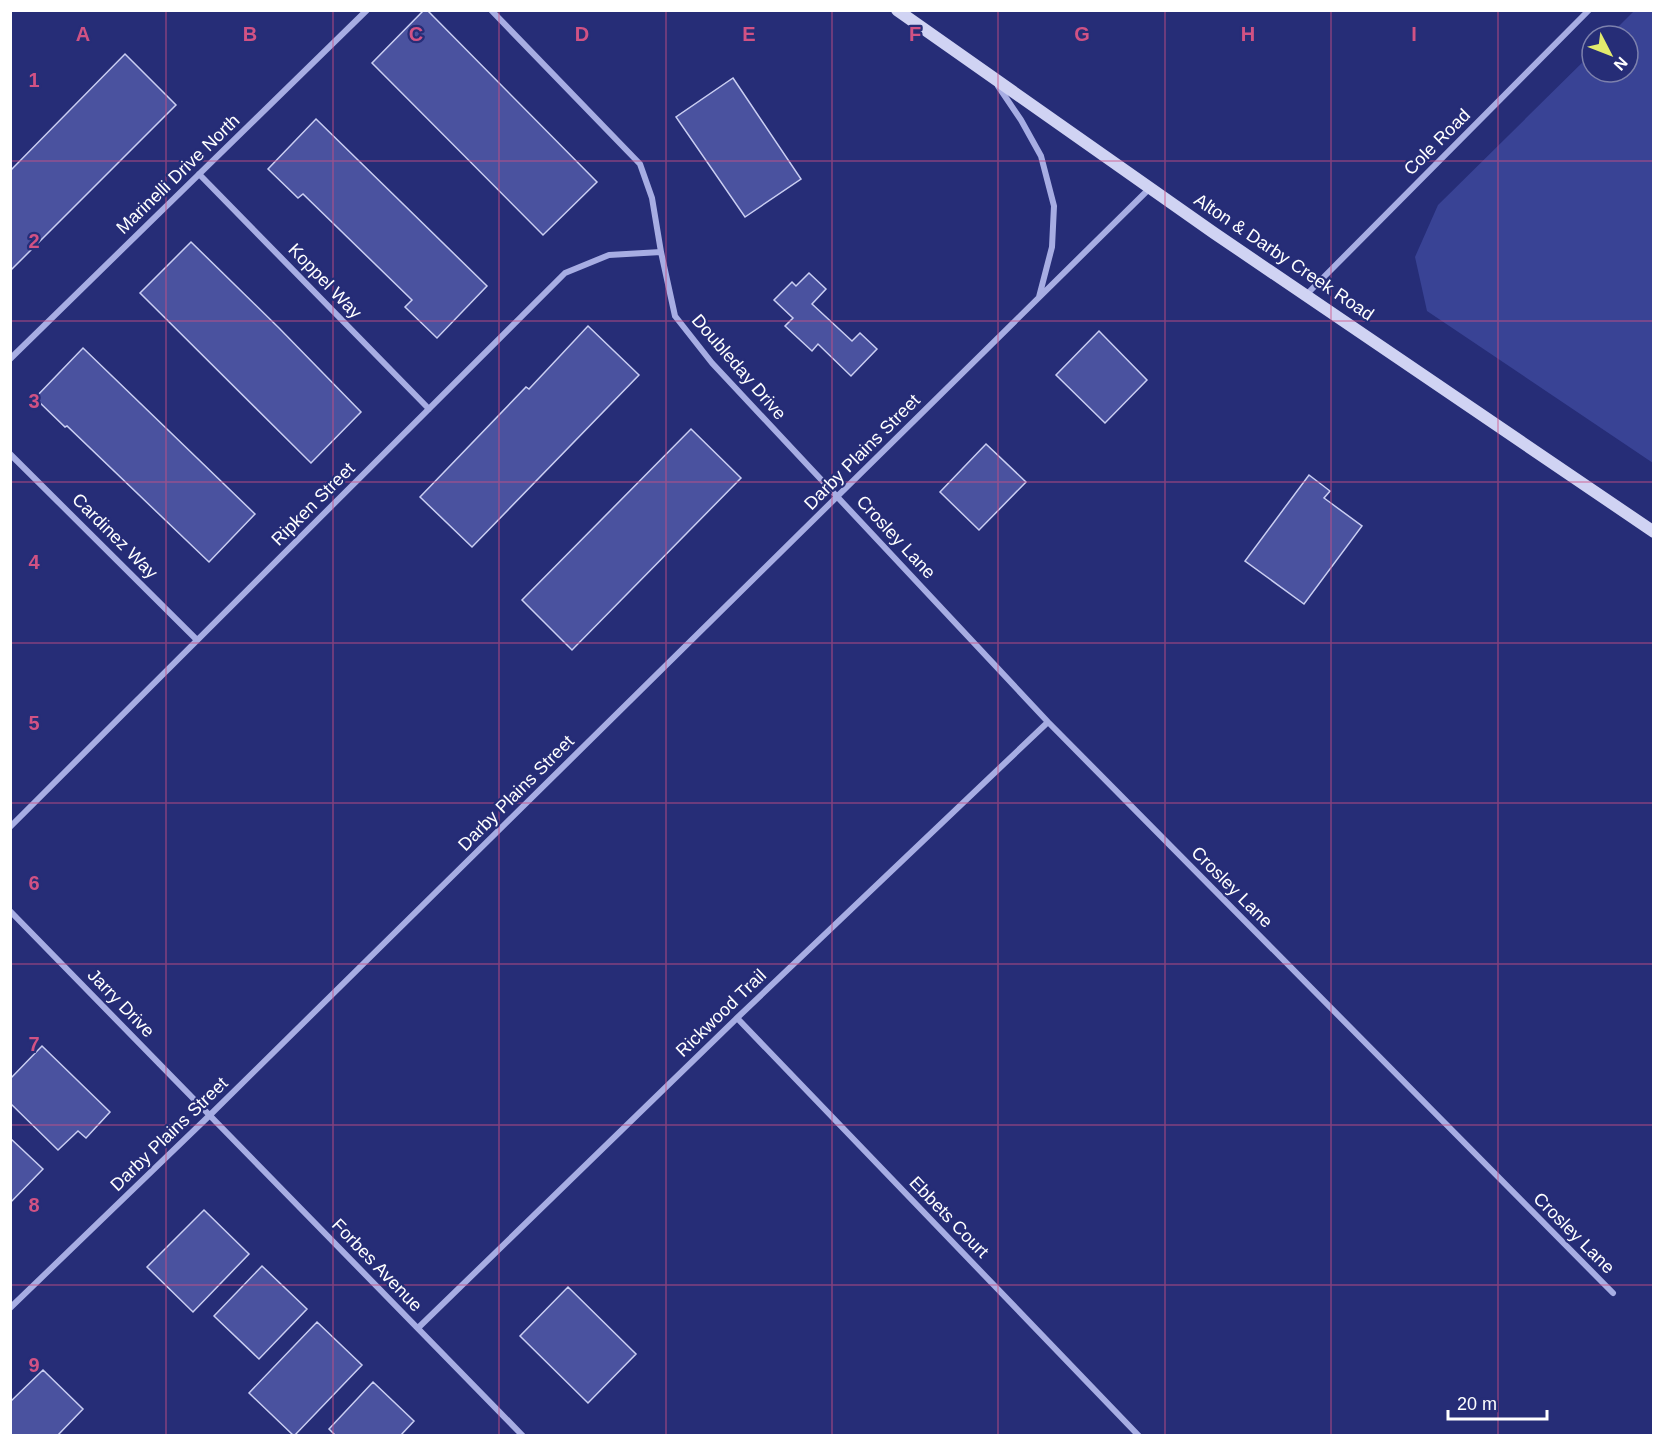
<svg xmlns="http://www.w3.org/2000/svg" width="1664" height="1446" font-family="Arial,sans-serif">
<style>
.green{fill:#394395}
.building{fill:#4a529f;stroke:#cacef2;stroke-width:1.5}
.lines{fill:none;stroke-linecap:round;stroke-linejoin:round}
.minor{stroke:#a7ade3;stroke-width:6}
.secondary{stroke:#d0d3f3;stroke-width:12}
.grid{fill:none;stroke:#d15284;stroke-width:1.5;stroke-opacity:0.55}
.labels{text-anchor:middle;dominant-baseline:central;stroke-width:4.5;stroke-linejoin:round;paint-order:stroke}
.street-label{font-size:18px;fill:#fff;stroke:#262d77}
.grid-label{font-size:20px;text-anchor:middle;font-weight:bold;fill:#d15284;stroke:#262d77;stroke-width:4.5;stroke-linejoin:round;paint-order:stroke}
</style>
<rect width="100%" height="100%" fill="#262d77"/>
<path class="green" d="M1635,10l19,1 -1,452 -226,-152 -12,-54 23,-52 154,-152v19h36v-36h-19z"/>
<path class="building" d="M424,10h3l170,172 -54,53 -171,-172z
M125,54l51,51 -166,166v-100z
M733,78l68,101 -56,38 -69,-100z
M316,119l171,167 -50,52 -32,-31 7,-7 -109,-106 -5,4 -30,-29z
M191,242l88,86 82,84 -50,51 -171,-170z
M809,273l17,16 -14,15 40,37 8,-8 17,16 -26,27 -33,-32 -6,7 -27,-25 8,-8 -19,-18 18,-18 4,4z
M588,326l51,49 -167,172 -52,-50 106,-110 3,2z
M1099,331l48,49 -42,43 -49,-48z
M83,348l172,166 -46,48 -142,-136 -2,1 -30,-29z
M691,429l50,49 -169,172 -50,-50z
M986,444l40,38 -47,48 -39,-38z
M1309,475l21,16 -6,7 38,28 -58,78 -59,-43z
M42,1046l68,66 -24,26 -8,-7 -20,19 -48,-47v-24z
M10,1138l33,31 -33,34z
M204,1210l45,44 -56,58 -46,-45z
M262,1266l45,43 -48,50 -45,-43z
M568,1287l68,67 -48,49 -68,-67z
M317,1322l45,43 -68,71 -45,-43z
M43,1370l40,39 -26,27h-44l-3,-3v-31z
M373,1382l41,39 -14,15h-64l-7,-7z"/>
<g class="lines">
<path class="minor" d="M491,10l149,154 12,34 9,54 14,64 37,47 336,359 565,571
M998,86l23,34 20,36 13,50 -2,41 -13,50
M199,174l230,235
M1307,294l282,-284
M10,359l357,-349
M10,454l187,186
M10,827l555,-554 44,-18 52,-3
M10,911l513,525
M737,1018l402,418
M10,1308l200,-193 940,-927
M418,1328l319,-310 311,-296"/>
<path class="secondary" d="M897,10l317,223 440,299"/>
</g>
<path class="grid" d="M166,10v1426M333,10v1426M499,10v1426M666,10v1426M832,10v1426M998,10v1426M1165,10v1426M1331,10v1426M1498,10v1426M10,161h1644M10,321h1644M10,482h1644M10,643h1644M10,803h1644M10,964h1644M10,1125h1644M10,1285h1644"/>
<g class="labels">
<g class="street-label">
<text transform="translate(1437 142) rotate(-45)">Cole Road</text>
<text transform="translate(178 174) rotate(-44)">Marinelli Drive North</text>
<text transform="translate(1284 257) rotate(34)">Alton &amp; Darby Creek Road</text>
<text transform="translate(325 281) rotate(46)">Koppel Way</text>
<text transform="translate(739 367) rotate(49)">Doubleday Drive</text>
<text transform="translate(862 452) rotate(-45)">Darby Plains Street</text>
<text transform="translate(313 504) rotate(-45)">Ripken Street</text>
<text transform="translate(115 536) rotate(45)">Cardinez Way</text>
<text transform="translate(896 537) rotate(47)">Crosley Lane</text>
<text transform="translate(516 793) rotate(-45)">Darby Plains Street</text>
<text transform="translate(1232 887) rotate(45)">Crosley Lane</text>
<text transform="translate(121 1003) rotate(46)">Jarry Drive</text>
<text transform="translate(721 1013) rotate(-44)">Rickwood Trail</text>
<text transform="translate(169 1134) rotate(-44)">Darby Plains Street</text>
<text transform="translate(949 1217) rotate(46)">Ebbets Court</text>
<text transform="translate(1574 1233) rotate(45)">Crosley Lane</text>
<text transform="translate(377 1265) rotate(46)">Forbes Avenue</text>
</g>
</g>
<g class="grid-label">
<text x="83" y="41">A</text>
<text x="250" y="41">B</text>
<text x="416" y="41">C</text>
<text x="582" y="41">D</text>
<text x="749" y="41">E</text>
<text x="915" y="41">F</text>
<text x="1082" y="41">G</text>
<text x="1248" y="41">H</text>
<text x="1414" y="41">I</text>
<text x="34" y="87">1</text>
<text x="34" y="248">2</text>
<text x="34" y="408">3</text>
<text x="34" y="569">4</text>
<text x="34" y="730">5</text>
<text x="34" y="890">6</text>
<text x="34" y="1051">7</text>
<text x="34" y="1212">8</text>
<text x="34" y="1372">9</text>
</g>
<rect width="1664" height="1446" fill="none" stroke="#ffffff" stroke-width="24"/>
<g transform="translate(1610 54) rotate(132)"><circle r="28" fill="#262d77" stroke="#7d81ad" stroke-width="1.5"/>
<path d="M0-4.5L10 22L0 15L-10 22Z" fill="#e3eb6d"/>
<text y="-9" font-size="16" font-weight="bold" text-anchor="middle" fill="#ffffff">N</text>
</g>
<path d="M1448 1410v9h99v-9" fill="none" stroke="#ffffff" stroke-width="3"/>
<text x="1457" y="1410" font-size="18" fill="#ffffff" stroke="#262d77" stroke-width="4.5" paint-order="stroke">20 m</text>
</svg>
